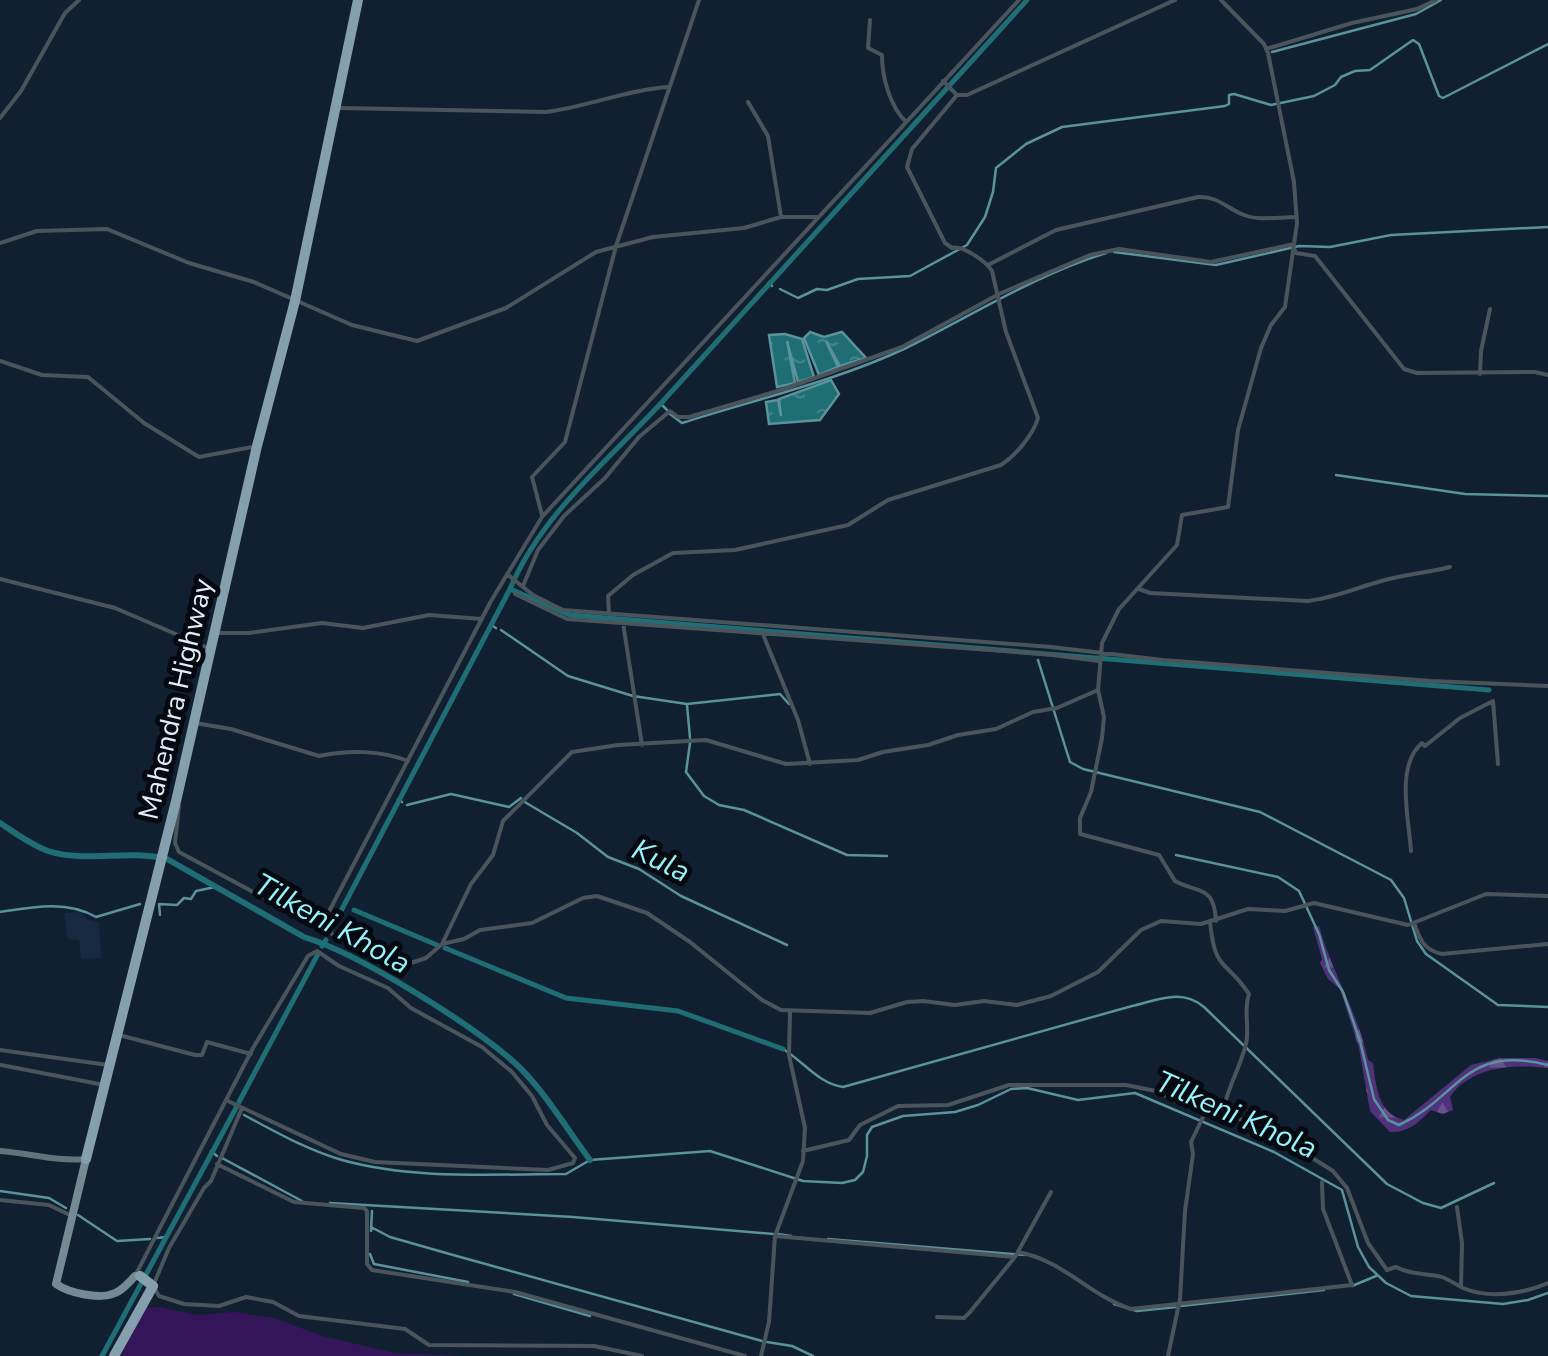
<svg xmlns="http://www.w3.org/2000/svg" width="1548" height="1356" font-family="'Nunito Sans',sans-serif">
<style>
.built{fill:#16293f}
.grass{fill:#34155a}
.forest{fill:url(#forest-firs)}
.water{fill:url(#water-ripples);stroke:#5a939c;stroke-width:2.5}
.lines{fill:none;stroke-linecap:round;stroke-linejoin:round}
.stream{stroke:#5a939c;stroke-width:2.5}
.canal{stroke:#1f6d75;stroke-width:5}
.river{stroke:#1f6d75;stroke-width:6}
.street{stroke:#4a555b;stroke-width:4}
.secondary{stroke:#61747c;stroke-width:6}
.primary{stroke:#748b96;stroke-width:8}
.highway{stroke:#84a0ae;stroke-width:10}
.labels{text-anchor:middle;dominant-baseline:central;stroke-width:10;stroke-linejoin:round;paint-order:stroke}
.street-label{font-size:28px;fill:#e3edf8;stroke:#040910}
.water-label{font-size:30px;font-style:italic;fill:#94f4fe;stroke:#040910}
</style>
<defs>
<pattern id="forest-firs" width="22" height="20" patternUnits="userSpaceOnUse" patternTransform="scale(2.5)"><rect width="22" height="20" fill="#4f317c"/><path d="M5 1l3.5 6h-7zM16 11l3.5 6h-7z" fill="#684f8f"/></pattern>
<pattern id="water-ripples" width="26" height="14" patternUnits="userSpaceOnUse" patternTransform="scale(2.5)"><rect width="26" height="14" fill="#1f6d75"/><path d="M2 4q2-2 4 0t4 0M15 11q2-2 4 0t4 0" fill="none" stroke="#3f8289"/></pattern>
</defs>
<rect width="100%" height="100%" fill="#112030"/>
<path class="built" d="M80,912l8,8 11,2 2,36 -20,1 -2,-19 -11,-1 -4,-26z"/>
<path class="grass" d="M158,1307l40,8 37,-3 39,6 48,18 73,17 67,3h-341l10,-24 16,-24z"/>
<path class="forest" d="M1319,926c13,47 39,86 49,134l5,3c3,23 5,51 31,57l67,-55 30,-7h35l12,3v7c-33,-4 -78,-2 -98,29l3,13 -10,4 -12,-4c-13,13 -23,23 -41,22l-20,-21 -11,-63 -19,-59 -12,-10 -8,-16 2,-4 -9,-32z"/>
<path class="water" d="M810,332l14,5 18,-5 24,26 -26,8 -14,-25 12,26 -19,8 -15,-37z
M785,334l17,5 12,38 -16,5 -11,-41 8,42 -18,4 -8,-52z
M831,380l8,14 -19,26 -51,4 -3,-22 12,-2 3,16 -2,-17z"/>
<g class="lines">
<path class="stream" d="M1272,52l144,-38 25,-14
M1114,252l102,13 83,-19 31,1 61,-12 157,-8
M769,282l3,4
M780,289l18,9 19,-9 10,1 31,-11 52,-3 57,-31 18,-28 8,-25 3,-24 30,-24 36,-17 163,-21 4,-2v-9l5,-1 37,11 43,-9 21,-11 6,-8 14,-6 15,-1 43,-30 6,4 20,52 4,2 105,-54
M661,404l6,6
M670,414l12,9c72,-23 157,-43 224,-75 67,-33 129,-73 200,-95
M1336,475l129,19 83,2
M491,625l5,3
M501,630l67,46 65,20 54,8 93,-10 9,10
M1038,660l32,102 13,7 177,43 131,68 13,18 13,43 9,13 72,51 50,2
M687,705l3,33
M690,743l-4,29 18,24 15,9 25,5 103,45 40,1
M398,799l4,3
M523,801l54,32 31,24 31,12 42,27 106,49
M407,805l44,-11 58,13 12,-9
M1176,855l102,22 21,14 20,43 10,36 14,22 17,49 14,58 14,21 11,5c61,-28 65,-81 149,-60
M0,912c32,-5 67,-12 96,5l44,-13
M160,915l-1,-11 18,1 7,-7 7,1 5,-8 19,-4
M783,1049c20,12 36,35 60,38l289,-81c26,-6 50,-18 72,1l183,177 36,19 18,5 53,-25
M244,1115c32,17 63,35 98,45 72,20 151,14 224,14l24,-14 120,-9 93,30 39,2 13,-3 8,-8 4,-16v-21l5,-8 31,-11 52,-4 23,-7 33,-16 16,-1 51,12 57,-7 139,59 68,38 16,57 11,20 17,16 25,13 92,8 25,-4 20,-7
M211,1151l6,5
M222,1158l80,43
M0,1191l49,7 17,10
M330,1203l243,14 200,17
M78,1215l39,26 33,-2
M371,1227l19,10 56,16 316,88
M371,1231l1,-20
M778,1234l13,2
M157,1238l9,-1
M828,1239l197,16
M370,1254l4,10 94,18
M1352,1286l24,-10
M514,1294l76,22
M1114,1304l23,7 39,-4
M1181,1306l143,-16
M767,1342l25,4 21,10"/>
<path class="canal" d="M510,589l60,26 919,75
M354,910l83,35
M331,930l179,-341c32,-76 98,-128 153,-188 122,-133 242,-268 364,-401
M322,946l4,-6
M445,948l121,50 112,13 105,38
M239,1102l79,-148
M102,1356l134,-248"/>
<path class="river" d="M0,823c15,10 31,22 48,28 38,12 79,-2 119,8l137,78c56,17 167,87 211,126 29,27 51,65 75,97"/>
<path class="street" d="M870,20l-2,28 14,7c0,23 8,51 24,67
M1266,49l86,-26 65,-14 19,-9
M943,81l14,14h10l208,-95
M748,102l20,34 13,81
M340,108l206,4c41,-5 80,-22 121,-25
M0,118l21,-27 44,-78 14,-13
M0,243l37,-12 70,-2 82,34 65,19 98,43 65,16 89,-33 90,-56 57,-15 91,-9 37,-11h36
M1294,249l2,4 19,3 89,113 13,4 118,-1 13,3
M988,265l68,-35 142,-33c20,-1 28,11 46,18 15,6 35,2 51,2
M0,361l42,14 46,2 56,46 55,34 58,-11
M1480,374l1,-23 9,-42
M542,515l-10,-38 33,-35 51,-196 83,-246
M507,574l26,21 30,15 488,37 112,13 268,21 117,5
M0,579l115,29 91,39
M523,586l15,-36 26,-34 41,-38 34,-41 31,-26 8,6h11l92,-27 121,-43 97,-53 91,-39 29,-6 92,13 83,-18
M1139,589l11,4 158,8c25,-3 46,-12 70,-19 23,-7 48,-9 72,-15
M515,594l52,25 478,35 54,7
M609,614l-1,-18 25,-21 40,-22 62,-3 113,-25 40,-25 113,-35c15,-10 32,-30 37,-47l-32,-86 -14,-61c-6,-10 -30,-26 -40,-23l-7,-5 -38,-76 5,-18 45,-54
M623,623l19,122
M762,632l36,88 12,44
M216,633h33l73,-10 41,5 66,-13 53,4
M195,723l36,6 88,27c29,-6 62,-6 89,5
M179,806l-4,37 4,9 113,61 30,12 10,9 64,34 30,-10 16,-14 22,-5 16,-9 52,-7 51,-25 14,-2 50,17 43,29 72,58 19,10 89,3 37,-11 16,-1 32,4 29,-4 33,4 34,-9 47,-24 43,-42 20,-9 40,3 47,-15 37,2 29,-8 94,22 78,-31 62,2
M1411,851c-2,-32 -16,-85 11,-108l3,3 35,-28 33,-17 5,63
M1216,921c-2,-37 -18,-27 -41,-40l-16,-26 -79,-21v-16l11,-26 11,-54 2,-21 -6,-27 4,-47 17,-34 58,-64 5,-30 46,-8 10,-77 23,-82 10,-23 14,-18 12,-84 -3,-41 -26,-129 -4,-9 -43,-44
M323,923l168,-322 51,-84 477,-517
M1414,923c6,17 10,27 28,31l106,-10
M442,944l29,-60 22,-29 10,-34 69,-69 46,-7 88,-5 80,24 72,-4 25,-8 45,-7 30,-10 38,-6 37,-17 24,-4 41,-18
M119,1035l76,20h7l5,-13 44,12
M0,1050l108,15
M1,1065l103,20
M1224,1107l10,10 39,16 60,38 14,17 21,55 19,27 9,-3c15,8 29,6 46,10 8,3 13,7 21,11 26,11 59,6 85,-5
M242,1108l-31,73 -7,7 -35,60 -16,38 6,10 25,8 35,2 27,-9 27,5 26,14 106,13 24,16 165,1 48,10
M803,1151l46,-11 11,-15 38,-19 50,-1 61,-20h117l30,6 29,15 39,1c5,-22 17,-42 22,-63 4,-17 -3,-32 3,-50 -23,-35 -34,-21 -39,-72
M217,1164l77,38 70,6 3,3v53l5,6 143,22 230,64
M0,1200l49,5 23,11
M1457,1207l5,36 -1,44
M775,1236l240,21
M1018,1252c47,9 70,43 113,57l221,-24 -29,-76 -1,-27
M135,1276l118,-228 55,-92 9,-5 22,15 49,22 23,20 71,39 30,25 20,24 15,29 28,33 -2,5 -25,7 -173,-8 -34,-8 -113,-53
M937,1317l27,1 6,-6 45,-55 36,-65
M761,1356l8,-34 6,-86 28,-75 2,-33 -16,-73 1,-43
M1168,1356l12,-57 5,-88 8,-57 -2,-12 17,-35"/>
<path class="secondary" d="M0,1151c28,2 58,11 86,8"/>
<path class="primary" d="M86,1159l-30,125c13,9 44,16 59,9 8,-3 14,-11 20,-17h5"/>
<path class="highway" d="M86,1159l91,-362 80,-351 38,-145 63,-301
M114,1356l39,-70 -13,-10"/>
</g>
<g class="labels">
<g class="street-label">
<text transform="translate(176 699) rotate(-77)">Mahendra Highway</text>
</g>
<g class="water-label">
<text transform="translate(661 861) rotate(26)">Kula</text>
<text transform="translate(332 924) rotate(29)">Tilkeni Khola</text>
<text transform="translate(1236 1115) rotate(24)">Tilkeni Khola</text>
</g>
</g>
</svg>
